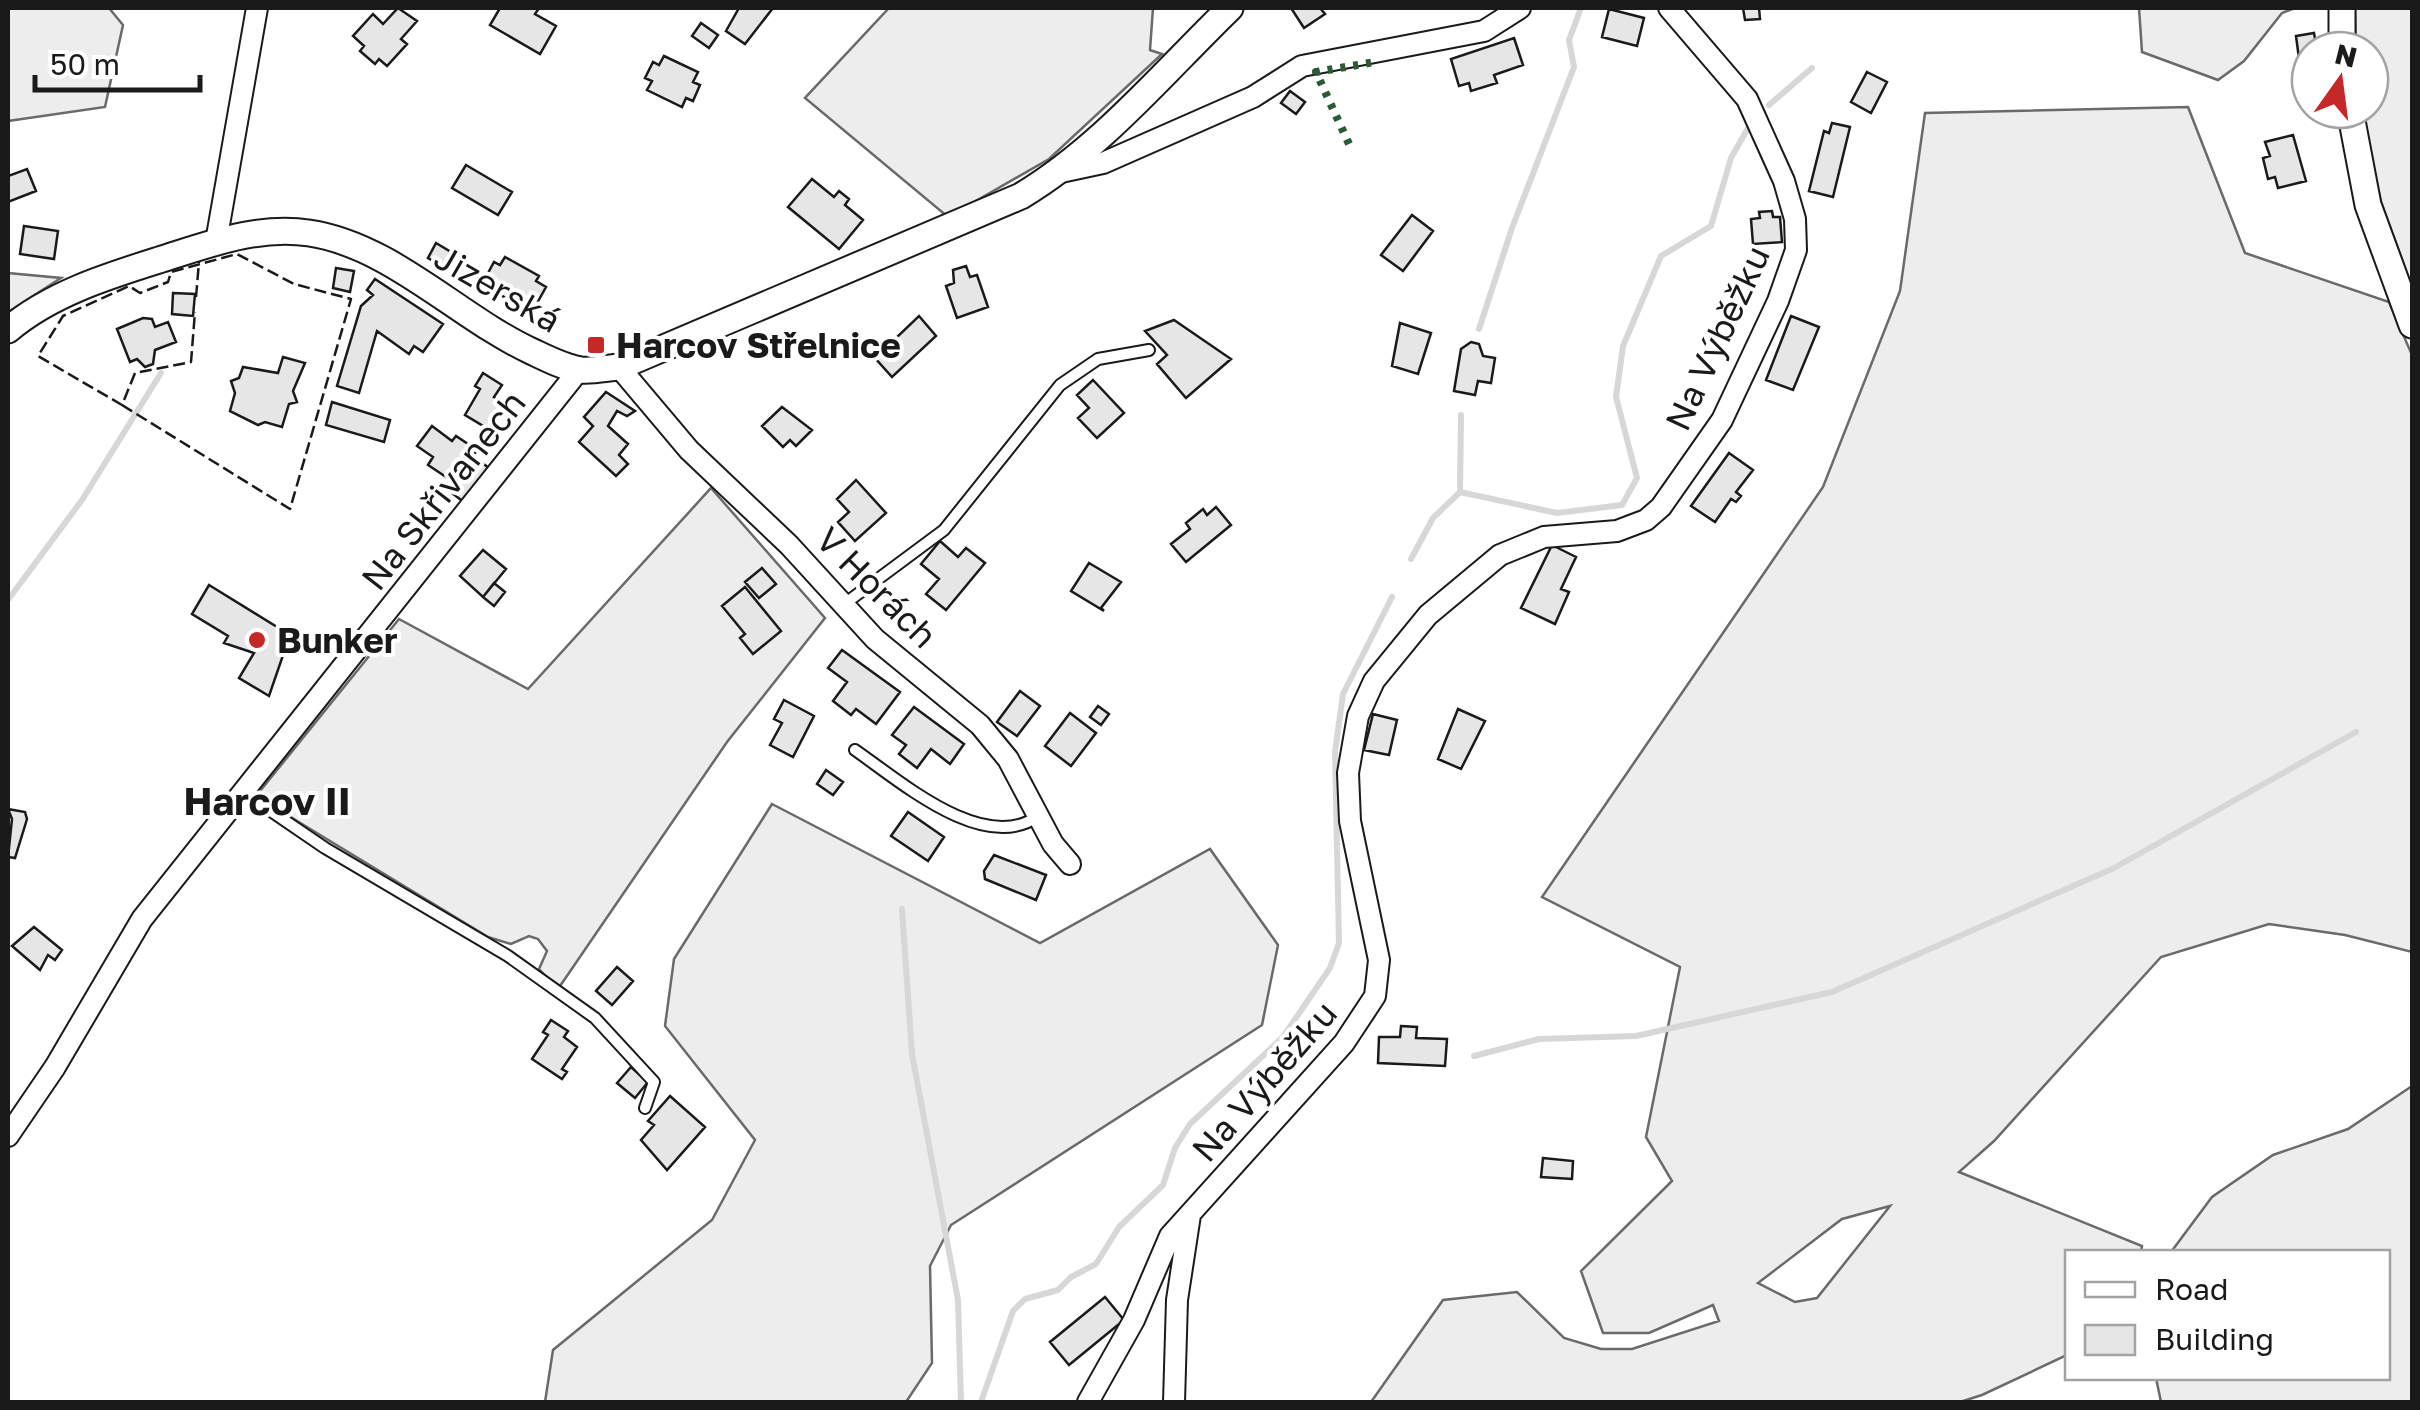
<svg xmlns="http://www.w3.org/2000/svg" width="2420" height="1410" font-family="'Golos Text',sans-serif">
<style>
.built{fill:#ededed;stroke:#6a6a6a;stroke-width:2.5;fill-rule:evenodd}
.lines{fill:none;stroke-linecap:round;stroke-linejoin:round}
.stream{stroke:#d7d7d7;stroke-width:6}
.building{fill:#e6e6e6;stroke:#1a1a1a;stroke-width:2.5}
.service-casing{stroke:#1a1a1a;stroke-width:14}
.minor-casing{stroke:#1a1a1a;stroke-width:24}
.tertiary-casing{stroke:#1a1a1a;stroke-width:29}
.service{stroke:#fff;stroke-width:10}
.minor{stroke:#fff;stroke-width:20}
.tertiary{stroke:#fff;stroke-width:25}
.hedge{stroke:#2b5a34;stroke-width:8;stroke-dasharray:5 8;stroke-linecap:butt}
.fence{stroke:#1a1a1a;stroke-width:2.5;stroke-dasharray:12 5;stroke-linecap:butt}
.poi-dot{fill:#c62828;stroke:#fff;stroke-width:4}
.labels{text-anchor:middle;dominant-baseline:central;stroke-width:8;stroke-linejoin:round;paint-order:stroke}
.street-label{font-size:35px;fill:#1a1a1a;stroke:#fff}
.poi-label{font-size:35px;font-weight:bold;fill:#1a1a1a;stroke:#fff;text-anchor:start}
.neighbourhood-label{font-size:38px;font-weight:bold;fill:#1a1a1a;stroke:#fff}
</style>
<rect width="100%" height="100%" fill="#fff"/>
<path class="built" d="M8,8h101l14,17 -18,82 -97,14z
M889,8h264l-3,42 12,4 -113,105 -101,58 -143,-119z
M2139,8h156l-13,5 -38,48 -26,19 -76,-28z
M2355,8h57v279l-31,-85 -15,-68 -3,-24h7v-60h-14z
M2188,107l57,146 144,49 23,53v597l-67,-17 -76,-11 -108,33 -167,184 -35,31 183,74 -1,6h-73l-1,103 -85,40 -22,7h-589l72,-102 74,-8 47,46 37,11h31l87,-28 -6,-16 -64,28h-46l-22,-62 91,-90 -26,-44 34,-170 -138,-70 281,-410 77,-196 25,-178zM1890,1206l-73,92 -22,4 -37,-19 84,-64z
M8,273l53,5 -53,34z
M711,488l114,130 -98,124 -169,247 -19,-20 8,-18 -9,-12 -9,-3 -18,8 -23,-7 -232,-141 143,-177 129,70z
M772,804l268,139 170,-94 68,96 -16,80 -311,200 -21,41 2,97 -26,39h-361l8,-52 159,-130 43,-80 -90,-114 9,-67z
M2412,1086v316h-251l-5,-24h232v-126h-217l41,-55 61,-42 75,-26z"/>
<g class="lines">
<path class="stream" d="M1769,105l43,-37
M1479,329l33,-101 62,-161 -5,-27 12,-32
M1460,492l1,-77
M1411,559l22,-41 27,-26 97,21 65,-8 15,-27 -21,-81 7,-51 38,-90 50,-30 20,-68 17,-30
M8,600l74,-100 79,-127
M902,909l10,145 46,246 3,102
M1474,1056l65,-17 97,-3 196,-44 282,-124 242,-136
M981,1402l32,-91 12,-12 33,-9 13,-13 25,-13 23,-37 44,-42 12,-37 15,-24 93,-87 47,-69 9,-25 -4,-191 8,-58 49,-97"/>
</g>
<path class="building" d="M398,8l19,13 -16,18 6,5 -20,22 -8,-7 -4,5 -15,-13 4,-5 -11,-10 20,-22 10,10z
M500,8h39l-4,6 21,12 -16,28 -50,-29z
M739,8h34l-28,36 -19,-13z
M1291,8h29l5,6 -21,14z
M1743,8h16l1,11 -15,1z
M1609,9l35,9 -7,28 -35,-9z
M701,23l17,12 -9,13 -17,-12z
M2314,33l3,17h-7v14l-10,2 -4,-30z
M1514,38l9,27 -29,10 3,8 -26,8 -2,-8 -10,3 -8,-27z
M664,56l34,16 -5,10 7,3 -7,16 -7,-3 -4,9 -35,-17 5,-9 -7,-3 8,-16 6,3z
M1867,72l20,10 -16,31 -20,-11z
M1290,91l15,11 -9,12 -15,-11z
M1832,123l18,4 -17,70 -24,-6 15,-60 5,2z
M2293,135l13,46 -28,7 -3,-11 -7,2 -5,-21 7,-2 -5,-14z
M466,165l46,27 -14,23 -46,-27z
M27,169l9,22 -28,11v-26z
M812,179l22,18 5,-6 10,8 -4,6 18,15 -24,29 -51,-42z
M1772,211l1,6h7l2,25 -29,2 -2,-25 9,-1 -1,-6z
M1412,215l21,16 -30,40 -22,-16z
M24,226l34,5 -4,28 -34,-5z
M436,243l20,12 -8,15 -20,-12z
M505,257l34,19 -3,5 10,6 -15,27 -43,-27 6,-10 -6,-4 6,-11 6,3z
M966,266l4,11 7,-2 11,32 -31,11 -11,-32 8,-3 -1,-13z
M336,268l18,3 -4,21 -17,-4z
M375,279l68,45 -20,28 -9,-6 -5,8 -32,-23 -18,62 -22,-7 24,-80 12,-11 -6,-5z
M173,293l22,1 -2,22 -21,-2z
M919,316l17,20 -44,41 -17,-19z
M1791,316l28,11 -26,63 -27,-10z
M143,318l9,1 3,8 13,-5 8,20 -21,8 -2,14 -8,3 -8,-8 -7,3 -13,-33z
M1174,320l57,39 -45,39 -29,-34 10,-9 -22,-24z
M1400,323l31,10 -13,41 -26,-8z
M1471,342l8,2 4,12 12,2 -4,25 -13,-2 -3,14 -21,-4 7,-42z
M283,357l22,6 -12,28 4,11 -8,2 -7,23 -17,-5 -7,3 -28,-14 5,-18 -4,-12 8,-3 4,-11 35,6z
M483,373l19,12 -8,12 13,7 -17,26 -25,-15 15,-26 -5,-3z
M1093,380l31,33 -27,25 -19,-20 11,-10 -12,-13z
M606,392l29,19 -8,5 -10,-5 -9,15 20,18 -9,11 9,9 -12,12 -37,-34 14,-16 -9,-9z
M332,402l58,18 -6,22 -58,-17z
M782,407l30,23 -16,16 -6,-6 -7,7 -21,-21z
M432,426l20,15 4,-5 21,14 -4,6 16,12 -24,35 -17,-13 5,-6 -7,-7 -18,-12 5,-8 -16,-11z
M1729,453l24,17 -17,22 5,4 -5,6 -5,-3 -16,23 -24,-16z
M856,480l30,33 -31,28 -17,-19 11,-10 -12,-13z
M1216,507l15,18 -45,37 -15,-18 19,-15 -4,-6 17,-14 4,6z
M940,541l18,16 8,-9 19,15 -39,47 -20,-16 13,-15 -18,-15z
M1552,545l24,12 -15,32 8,3 -14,32 -34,-16z
M483,550l23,19 -23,28 -23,-21z
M1089,563l32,19 -20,26 3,3 -33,-20z
M762,568l14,16 -17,14 -14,-16z
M494,583l11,9 -11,14 -11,-9z
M209,585l81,50 -21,61 -30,-18 15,-25 -30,-10 4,-7 -36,-22z
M745,587l36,44 -28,23 -13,-16 5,-4 -23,-28z
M842,650l58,42 -24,32 -20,-15 -5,6 -18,-14 14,-19 -19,-14z
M1020,691l20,15 -23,30 -20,-14z
M784,700l30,16 -21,41 -23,-12 12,-22 -8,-4z
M1098,706l11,8 -8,11 -11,-8z
M914,707l50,37 -14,20 -19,-15 -14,19 -18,-14 7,-9 -14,-10z
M1458,709l27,12 -24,48 -23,-10z
M1070,713l26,20 -25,33 -26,-20z
M1373,714l24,6 -8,35 -25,-5z
M826,770l17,12 -10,13 -16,-11z
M8,809l17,3 2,7 -12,39 -7,-1 4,-38z
M908,812l36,25 -16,24 -37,-25z
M994,855l52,20 -10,25 -51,-21 -1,-8z
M34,927l28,23 -7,10 -7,-5 -8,15 -28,-24z
M617,967l16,14 -21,24 -16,-14z
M551,1020l17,11 -4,6 13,10 -15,22 5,3 -5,7 -30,-20 16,-24 -5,-3z
M1401,1026l16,1 -1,11 31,1 -2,27 -67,-3 1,-26h21z
M631,1067l17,15 -13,16 -18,-15z
M670,1096l35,31 -38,43 -26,-30 13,-15 -6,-4z
M1543,1158l30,3 -1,18 -31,-2z
M1105,1297l19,23 -55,45 -19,-23z"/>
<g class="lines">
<defs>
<path id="service" d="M843,605l101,-75 116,-145 38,-26 51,-9
M855,750c45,31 129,105 183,66
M246,794l79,54 183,108 87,62 59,64 -9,26"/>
<path id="minor" d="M1061,172l42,-9 150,-66 49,-31 182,-35 36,-23
M216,242l41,-234
M619,367l70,83 100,95 86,94 105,86 28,34 45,85 17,20
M8,1136l47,-69 87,-148 437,-549
M1088,1402l46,-82 36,-84 174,-193 31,-47 4,-36 -29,-139 -2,-48 10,-57 16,-35 54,-66 72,-60 44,-18 73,-6 29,-11 15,-13 61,-87 56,-119 18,-51 -1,-31 -11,-38 -37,-82 -78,-91
M1174,1402l3,-102 13,-85"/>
<path id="tertiary" d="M2342,8v42
M2350,110l18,95 44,120
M8,330c42,-36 100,-54 151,-70 48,-15 99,-35 150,-27 82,12 149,84 222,118 15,7 34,17 50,19 12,1 26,-2 38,-3l402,-171c80,-48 142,-123 209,-188"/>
</defs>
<use href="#service" class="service-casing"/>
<use href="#minor" class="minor-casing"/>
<use href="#tertiary" class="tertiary-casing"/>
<use href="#service" class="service"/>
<use href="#minor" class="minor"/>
<use href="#tertiary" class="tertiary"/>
<path class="hedge" d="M1349,144l-33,-72 59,-10"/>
<path class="fence" d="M196,297l3,-35
M122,405l168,104 61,-210 -57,-15 -57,-30 -66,18 -3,10 -28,11 -11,-7 -66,30 -25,40 84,49 13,-32 56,-11 4,-50"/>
</g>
<g class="poi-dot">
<rect x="586" y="335" width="20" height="20" rx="5"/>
<circle cx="257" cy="640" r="10"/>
</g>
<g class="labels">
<g class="street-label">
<text transform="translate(498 288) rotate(30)">Jizerská</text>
<text transform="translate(1717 338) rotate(-65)">Na Výběžku</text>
<text transform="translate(443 490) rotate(-52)">Na Skřivanech</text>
<text transform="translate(877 587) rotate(45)">V Horách</text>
<text transform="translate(1264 1081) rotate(-49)">Na Výběžku</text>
</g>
<g class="poi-label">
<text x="616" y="345">Harcov Střelnice</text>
<text x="277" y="640">Bunker</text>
</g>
<g class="neighbourhood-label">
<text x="267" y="800">Harcov II</text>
</g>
</g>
<rect width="2420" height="1410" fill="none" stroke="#1a1a1a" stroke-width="20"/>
<rect x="2065" y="1250" width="325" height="130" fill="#ffffff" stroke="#a3a3a3" stroke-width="2.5"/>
<rect x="2085" y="1282" width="50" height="15" fill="#ffffff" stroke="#a3a3a3" stroke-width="2.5"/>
<text x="2155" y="1300" font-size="30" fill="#1a1a1a">Road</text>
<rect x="2085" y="1325" width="50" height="30" fill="#e6e6e6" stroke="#a3a3a3" stroke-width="2.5"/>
<text x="2155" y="1350" font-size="30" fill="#1a1a1a">Building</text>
<g transform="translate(2340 80) rotate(14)"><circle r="48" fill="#ffffff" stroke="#a3a3a3" stroke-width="2.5"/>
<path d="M0-8L18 38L0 25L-18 38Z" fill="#c62828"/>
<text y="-15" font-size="28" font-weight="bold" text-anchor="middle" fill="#1a1a1a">N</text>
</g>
<path d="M35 75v15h165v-15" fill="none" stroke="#1a1a1a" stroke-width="5"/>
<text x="50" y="75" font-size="30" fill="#1a1a1a" stroke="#ffffff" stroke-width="8" paint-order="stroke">50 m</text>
</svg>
